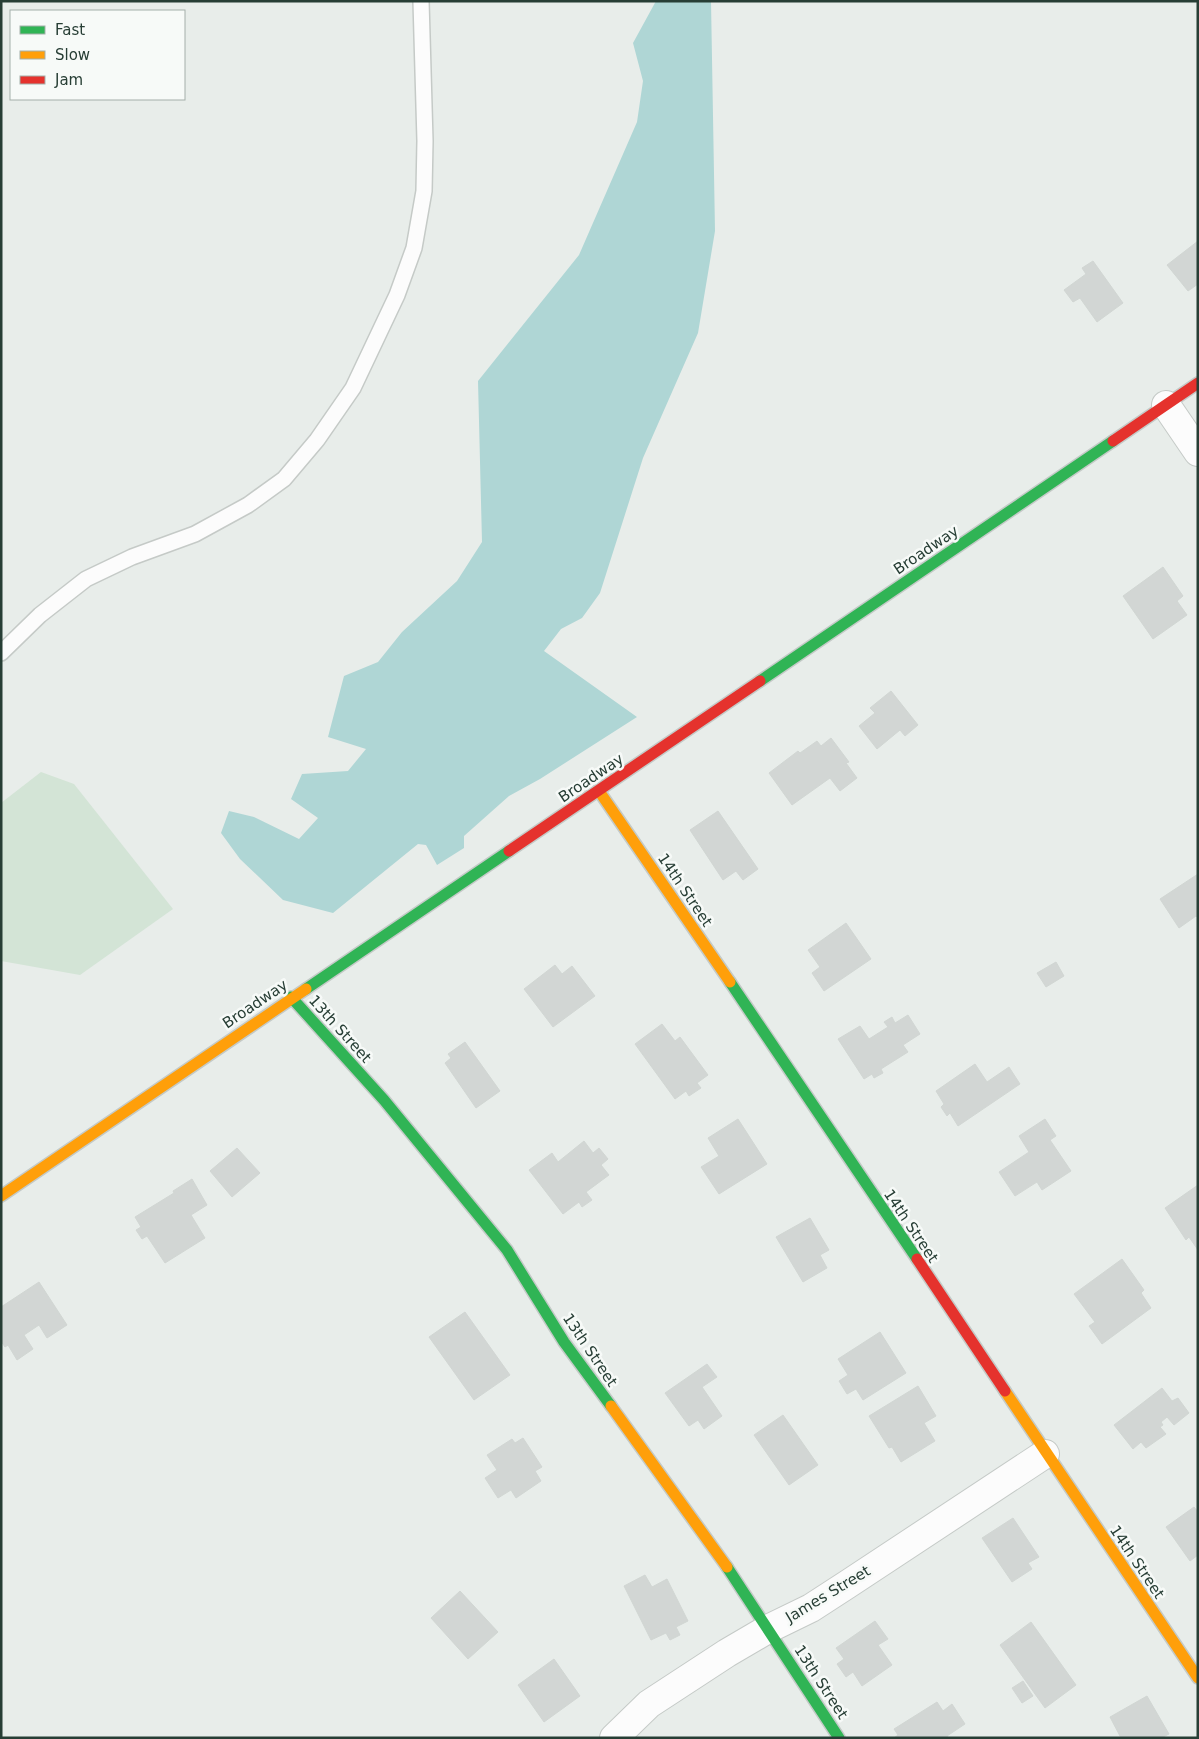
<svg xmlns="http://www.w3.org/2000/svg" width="1199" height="1739" font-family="'DejaVu Sans',sans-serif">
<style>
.green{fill:#d3e4d6}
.water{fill:#afd6d5}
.building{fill:#d2d6d4;stroke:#d1d6d3}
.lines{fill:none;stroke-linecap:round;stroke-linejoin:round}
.lane-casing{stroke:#c5cac7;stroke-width:18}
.street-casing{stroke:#c5cac7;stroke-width:30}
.fast-casing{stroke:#c4cac7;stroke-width:14}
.slow-casing{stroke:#c4cac7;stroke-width:14}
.jam-casing{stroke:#c4cac7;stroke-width:14}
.lane{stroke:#fcfcfc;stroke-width:15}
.street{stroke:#fcfcfc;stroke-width:28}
.fast{stroke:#30b455;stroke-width:11}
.slow{stroke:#ff9f0a;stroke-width:11}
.jam{stroke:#e5322d;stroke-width:11}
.labels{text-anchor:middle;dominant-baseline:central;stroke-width:5;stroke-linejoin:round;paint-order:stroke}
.street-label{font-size:15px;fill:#273e35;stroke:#f7faf8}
</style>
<rect width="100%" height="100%" fill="#e8edea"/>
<path class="green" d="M41,772l33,12 99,125 -93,66 -79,-14v-158z"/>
<path class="water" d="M656,1h55l4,230 -17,102 -55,125 -43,135 -18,25 -21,11 -17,22 93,66 -97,62 -31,17 -45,40v12l-27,17 -11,-20 -8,-1 -85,69 -50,-13 -43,-41 -19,-26 8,-22 25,6 45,22 19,-21 -27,-19 11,-25 46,-3 18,-22 -38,-12 16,-61 34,-14 24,-30 55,-51 25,-39 -4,-161 101,-126 58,-133 6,-41 -10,-38z"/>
<path class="building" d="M1198,241v43l-10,7 -21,-26z
M1093,261l30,42 -26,19 -17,-24 -7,4 -9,-12 22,-16 -4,-6z
M1163,567l20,29 -6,5 10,14 -34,24 -30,-43z
M891,691l27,34 -13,11 -5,-6 -23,19 -18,-23 16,-13 -5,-5z
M831,738l18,24 -3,1 11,15 -17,13 -10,-13 -38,27 -23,-32 29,-22 2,2 17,-12 4,5z
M718,811l40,58 -15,11 -7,-9 -13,9 -33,-50z
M1198,874v44l-2,-2 -17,12 -19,-29z
M846,923l25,36 -47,32 -12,-18 8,-6 -12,-17z
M1056,962l8,14 -18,11 -9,-14z
M555,965l7,9 10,-8 23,30 -42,31 -29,-38z
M908,1015l12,19 -17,11 5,7 -27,17 2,4 -9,5 -2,-4 -8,5 -26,-40 22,-13 9,13 19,-12 -4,-5 8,-5 3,6z
M662,1024l13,17 5,-4 28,38 -11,8 4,5 -12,8 -3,-5 -11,8 -40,-55z
M465,1042l35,49 -24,17 -31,-45 6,-5 -3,-4z
M975,1064l12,18 22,-15 11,17 -62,42 -8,-13 -3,3 -6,-9 3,-3 -8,-13z
M738,1119l29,45 -48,30 -18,-27 18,-11 -11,-18z
M1045,1119l11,17 -6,4 21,31 -29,19 -5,-8 -22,14 -16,-24 30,-20 -10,-16z
M584,1141l9,12 6,-5 9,11 -7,6 8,10 -23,17 6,8 -10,7 -3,-5 -16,12 -34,-44 23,-17 6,9z
M237,1148l23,25 -28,24 -22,-26z
M192,1179l15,26 -16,10 14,23 -40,25 -18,-27 -5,3 -6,-9 5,-3 -6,-10 39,-24 -1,-2z
M1198,1185v65l-9,-13 -3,3 -21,-32z
M810,1218l19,32 -9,5 7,13 -24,14 -27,-45z
M1122,1259l22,31 -3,3 10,15 -49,36 -13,-18 6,-4 -21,-28z
M39,1282l28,43 -20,13 -8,-13 -15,10 9,14 -16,11 -9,-15 -3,2 -4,-6v-34z
M465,1312l45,63 -36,25 -45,-63z
M880,1332l26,41 -43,27 -7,-11 -9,5 -8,-13 9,-6 -10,-16z
M707,1364l10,13 -15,10 20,29 -18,13 -6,-9 -9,6 -24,-33z
M918,1386l18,30 -12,7 11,18 -34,21 -9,-15 -3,1 -20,-32z
M1162,1388l10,13 6,-3 11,15 -15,12 -7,-8 -6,5 2,3 -3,2 6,7 -20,14 -5,-6 -8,7 -19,-24z
M783,1415l35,50 -29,20 -35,-50z
M523,1438l19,29 -7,4 6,10 -25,17 -5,-8 -13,8 -13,-20 12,-8 -10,-15 25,-16 3,4z
M1194,1507l4,5v43l-8,6 -24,-34z
M1013,1518l26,39 -11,6 4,6 -20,13 -30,-44z
M645,1575l7,12 15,-8 21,42 -12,6 4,8 -10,5 -4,-7 -15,7 -27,-54z
M460,1591l38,41 -30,27 -37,-41z
M875,1621l13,18 -10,6 14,20 -30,21 -9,-14 -7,5 -9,-13 7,-5 -8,-11z
M1031,1622l45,63 -31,23 -45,-63z
M554,1659l26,37 -36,26 -26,-37z
M1023,1681l10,15 -11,7 -10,-15z
M1147,1696l22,38 -8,4h-40l-11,-21z
M937,1702l6,9 9,-7 13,20 -18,12 1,2h-54l4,-3 -4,-6z"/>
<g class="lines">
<defs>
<path id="lane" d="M1,653l39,-38 46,-36 46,-22 63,-23 53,-29 36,-26 33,-39 36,-52 44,-93 17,-47 10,-57 1,-50 -4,-140"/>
<path id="street" d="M1166,405l32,47
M614,1738l35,-34 78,-51 41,-24 43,-21 37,-24 197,-130"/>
<path id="fast" d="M760,681l353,-240
M730,982l187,277
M306,989l203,-138
M291,997l93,103 123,150 57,92 47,64
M727,1567l112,171"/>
<path id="slow" d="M599,791l131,191
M1,1196l305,-207
M1005,1391l193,287
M611,1406l116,161"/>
<path id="jam" d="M1113,441l85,-58
M509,851l251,-170
M917,1259l88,132"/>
</defs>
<use href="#lane" class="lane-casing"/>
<use href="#street" class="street-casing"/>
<use href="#fast" class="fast-casing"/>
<use href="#slow" class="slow-casing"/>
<use href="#jam" class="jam-casing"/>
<use href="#lane" class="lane"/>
<use href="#street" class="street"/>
<use href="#fast" class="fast"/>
<use href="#slow" class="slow"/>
<use href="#jam" class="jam"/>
</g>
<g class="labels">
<g class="street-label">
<text transform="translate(926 550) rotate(-34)">Broadway</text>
<text transform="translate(591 778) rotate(-34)">Broadway</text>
<text transform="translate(685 890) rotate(56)">14th Street</text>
<text transform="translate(255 1004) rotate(-34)">Broadway</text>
<text transform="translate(340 1029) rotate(48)">13th Street</text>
<text transform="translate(911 1226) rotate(56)">14th Street</text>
<text transform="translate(590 1350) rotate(56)">13th Street</text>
<text transform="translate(1137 1562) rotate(56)">14th Street</text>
<text transform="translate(828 1594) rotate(-31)">James Street</text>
<text transform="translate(821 1682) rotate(57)">13th Street</text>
</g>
</g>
<rect width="1199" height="1739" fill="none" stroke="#273e35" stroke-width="5"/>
<rect x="10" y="10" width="175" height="90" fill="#f7faf8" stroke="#a4afaa"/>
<rect x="20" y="26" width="25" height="8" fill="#30b455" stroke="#a4afaa"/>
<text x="55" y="35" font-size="15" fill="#273e35">Fast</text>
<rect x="20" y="51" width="25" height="8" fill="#ff9f0a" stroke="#a4afaa"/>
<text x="55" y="60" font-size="15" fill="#273e35">Slow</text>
<rect x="20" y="76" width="25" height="8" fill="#e5322d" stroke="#a4afaa"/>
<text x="55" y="85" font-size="15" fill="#273e35">Jam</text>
</svg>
